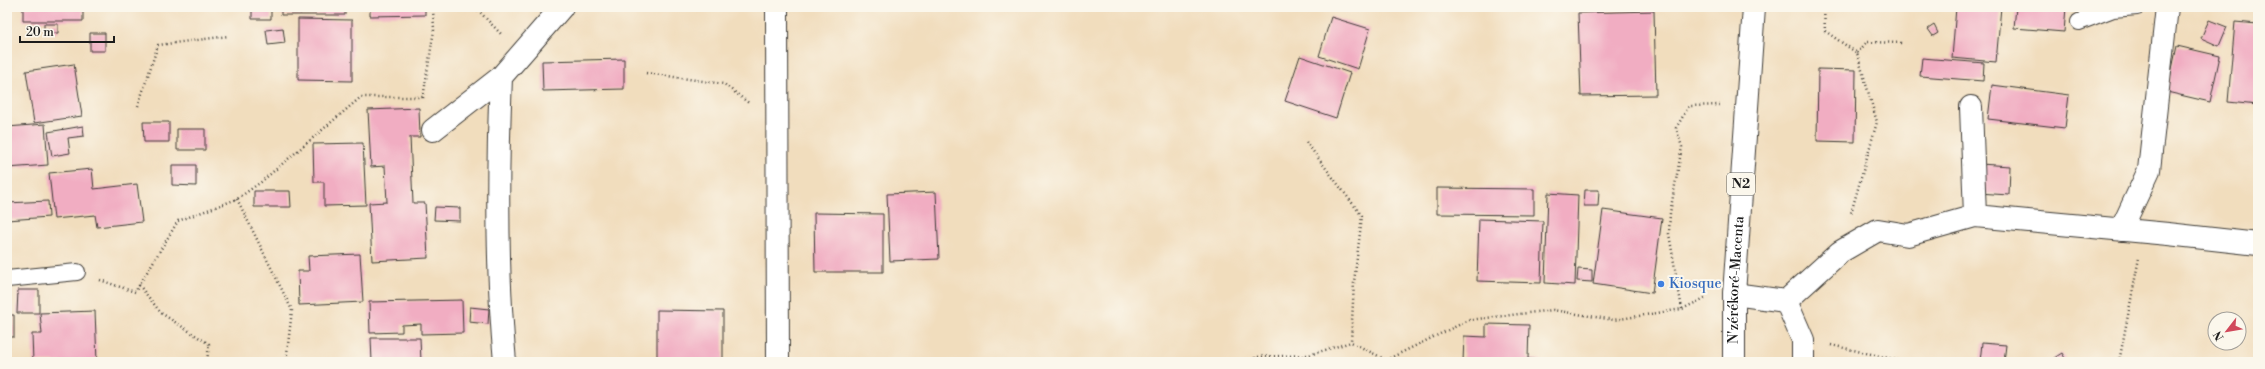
<svg xmlns="http://www.w3.org/2000/svg" width="2265" height="369" font-family="'Libre Bodoni',serif">
<style>
.building{fill:#f1adc2}
.lines{fill:none;stroke-linecap:round;stroke-linejoin:round}
.service-casing{stroke:#3c3934;stroke-width:18}
.minor-casing{stroke:#3c3934;stroke-width:24}
.trunk-casing{stroke:#3c3934;stroke-width:24}
.path{stroke:#3c3934;stroke-width:2.5;stroke-dasharray:1 3;stroke-linecap:butt}
.service{stroke:#fff;stroke-width:16}
.minor{stroke:#fff;stroke-width:22}
.trunk{stroke:#fff;stroke-width:22}
.shop-dot{fill:#3f7fe0;stroke:#fbf7ec;stroke-width:1.5}
.labels{text-anchor:middle;dominant-baseline:central;stroke-width:4;stroke-linejoin:round;paint-order:stroke}
.shield{fill:#fbf7ec;stroke:#5f5e5a;stroke-width:1}
.shield-label{font-size:13px;font-weight:bold;fill:#1c1c1c}
.street-label{font-size:14px;fill:#1c1c1c;stroke:#fbf7ec}
.shop-label{font-size:14px;fill:#366cbe;stroke:#fbf7ec;text-anchor:start}
</style>
<rect width="100%" height="100%" fill="#fbf7ec"/>
<filter id="ink" filterUnits="userSpaceOnUse"><feTurbulence type="fractalNoise" baseFrequency=".025" numOctaves="2"/><feDisplacementMap in="SourceGraphic" scale="8" xChannelSelector="R" yChannelSelector="G"/><feConvolveMatrix kernelMatrix="1 2 1 2 8 2 1 2 1" color-interpolation-filters="sRGB"/></filter>
<filter id="wash" filterUnits="userSpaceOnUse"><feTurbulence type="fractalNoise" baseFrequency=".012" numOctaves="4" result="noise"/><feDisplacementMap in="SourceGraphic" scale="16" xChannelSelector="R" yChannelSelector="G"/><feGaussianBlur stdDeviation="0.9" result="paint"/><feColorMatrix in="noise" values="0 0 0 0 0 0 0 0 0 0 0 0 0 0 0 0 0 1.4 0 .05"/><feComposite in="paint" operator="in"/></filter>
<g filter="url(#wash)">
<rect width="100%" height="100%" fill="#f1ddbd"/>
<g id="blocks">
<path class="building" d="M23,7h60v14h-60z
M252,7h19v12h-19z
M281,7h64v8h-64z
M370,7h55v8l-55,1z
M1956,7h45l-5,55 -44,-4z
M2016,7h50l-2,25 -50,-4z
M1654,11l2,84 -75,1 -3,-83z
M1331,17l39,12 -12,40 -39,-13z
M298,19l54,1v61l-54,-1z
M2209,20l18,7 -8,19 -18,-8z
M2235,22l23,2v81l-30,-3z
M44,24h14v9h-14z
M1934,25l4,8 -5,3 -5,-7z
M283,28l2,15 -17,2 -2,-15z
M90,33h15v18h-15z
M2177,46l43,10 -10,46 -43,-10z
M1300,56l50,17 -14,45 -51,-17z
M1922,58l62,5 -1,18 -63,-5z
M624,59v30l-81,2 -1,-30z
M74,64l8,52 -48,7 -8,-52z
M1818,69l38,1 -1,72 -38,-1z
M1992,85l77,10 -4,33 -77,-9z
M419,108l1,29h-10l3,66h12l3,55 -56,3 -3,-58 18,-1 -2,-36 -14,1 -3,-57z
M143,122h26v20h-25z
M45,124l3,41 -41,3v-41z
M83,126l1,10 -16,2 2,15 -18,3 -4,-24z
M177,129h28v21h-28z
M363,143l3,62 -42,1v-24h-10l-1,-38z
M1980,164l30,2 -1,29 -31,-2z
M172,165h24v21l-24,-1z
M92,169l2,20 43,-5 5,38 -45,5 -2,-12 -41,4 -5,-46z
M1437,188l97,1v26l-97,-1z
M1585,190h14l-1,16h-14z
M254,191h36l1,16h-37z
M936,192l3,67 -49,2 -3,-67z
M1548,193l30,2 -3,90 -30,-2z
M48,201l1,16 -42,3v-17z
M435,207l25,1v13l-26,-1z
M1603,210l59,8 -10,75 -59,-9z
M814,213l69,1v58h-68z
M1479,219l64,2 -2,62 -64,-2z
M360,254l3,48 -64,3 -1,-34h11l-1,-15z
M1578,269l14,1v12l-15,-1z
M18,290h21v23h-22z
M462,300l1,33 -42,1v-10l-19,1v7l-32,1 -1,-31z
M470,307l19,2 -1,15 -19,-2z
M657,310l66,1v51h-66z
M95,311l2,51h-64l-1,-28h10l-2,-21z
M7,315h7v22h-7z
M1486,324l43,1 -1,34 13,1v2h-78l1,-26 22,1z
M371,338h49l1,24h-49z
M1982,343l24,2 -2,17h-24z
M2062,353l4,7 -10,2 -2,-4z"/>
</g>
</g>
<g filter="url(#ink)">
<use href="#blocks" fill-opacity="0" stroke="#3c3934" stroke-width="1"/>
<g class="lines">
<defs>
<path id="service" d="M2079,22l34,-13 24,-2
M7,279l70,-7"/>
<path id="minor" d="M777,7l1,355
M501,77c-4,95 -5,190 4,285
M1971,107l4,109
M433,130l68,-53 61,-70
M2121,230l28,-60 18,-163
M1734,294l52,7 17,39v22
M1786,301l54,-49 38,-22 30,5 67,-19 193,18 90,10"/>
<g id="trunk">
<path id="s1" d="M1734,362v-68l20,-287"/>
</g>
</defs>
<use href="#service" class="service-casing"/>
<use href="#minor" class="minor-casing"/>
<use href="#trunk" class="trunk-casing"/>
<path class="path" d="M475,7l26,27
M1824,7l1,24 32,22 20,69 -26,91
M1857,53l10,-11 36,1
M646,73l78,11 26,20
M423,98l11,-68 -1,-23
M138,106l20,-61 71,-9
M1306,142l56,74 -8,66 -3,60
M237,199l55,111 -6,52
M100,280l35,12 43,-71 59,-22 24,-17 100,-85h62
M139,285l22,28 48,31 -2,18
M1682,309l-13,-75 1,-21 12,-66 -6,-19 13,-22 31,-1
M1831,345l75,17
M1386,360l83,-40 84,-10 61,10 68,-11 25,-12
M1255,362v-5l54,-2 42,-13 39,20
M2119,362l20,-104"/>
<use href="#service" class="service"/>
<use href="#minor" class="minor"/>
<use href="#trunk" class="trunk"/>
</g>
</g>
<circle class="shop-dot" cx="1661" cy="284" r="4"/>
<g class="labels">
<rect class="shield" x="1727" y="173" width="28" height="22" rx="3"/>
<g class="shield-label">
<text x="1741" y="184">N2</text>
</g>
<g class="street-label">
<text stroke="none"><textPath href="#s1" startOffset="82">N'zérékoré-Macenta</textPath></text>
</g>
<g class="shop-label">
<text x="1669" y="284">Kiosque</text>
</g>
</g>
<rect width="2265" height="369" fill="none" stroke="#fbf7ec" stroke-width="24"/>
<g transform="translate(2227 331) rotate(239)"><circle r="19" fill="#fbf7ec" stroke="#a29f99"/>
<path d="M0-3L7 15L0 10L-7 15Z" fill="#d1495b"/>
<text y="-6" font-size="11" font-weight="bold" text-anchor="middle" fill="#1c1c1c">N</text>
</g>
<path d="M20 36v6h94v-6" fill="none" stroke="#1c1c1c" stroke-width="2"/>
<text x="26" y="36" font-size="12" fill="#1c1c1c" stroke="#fbf7ec" stroke-width="3" paint-order="stroke">20 m</text>
</svg>
